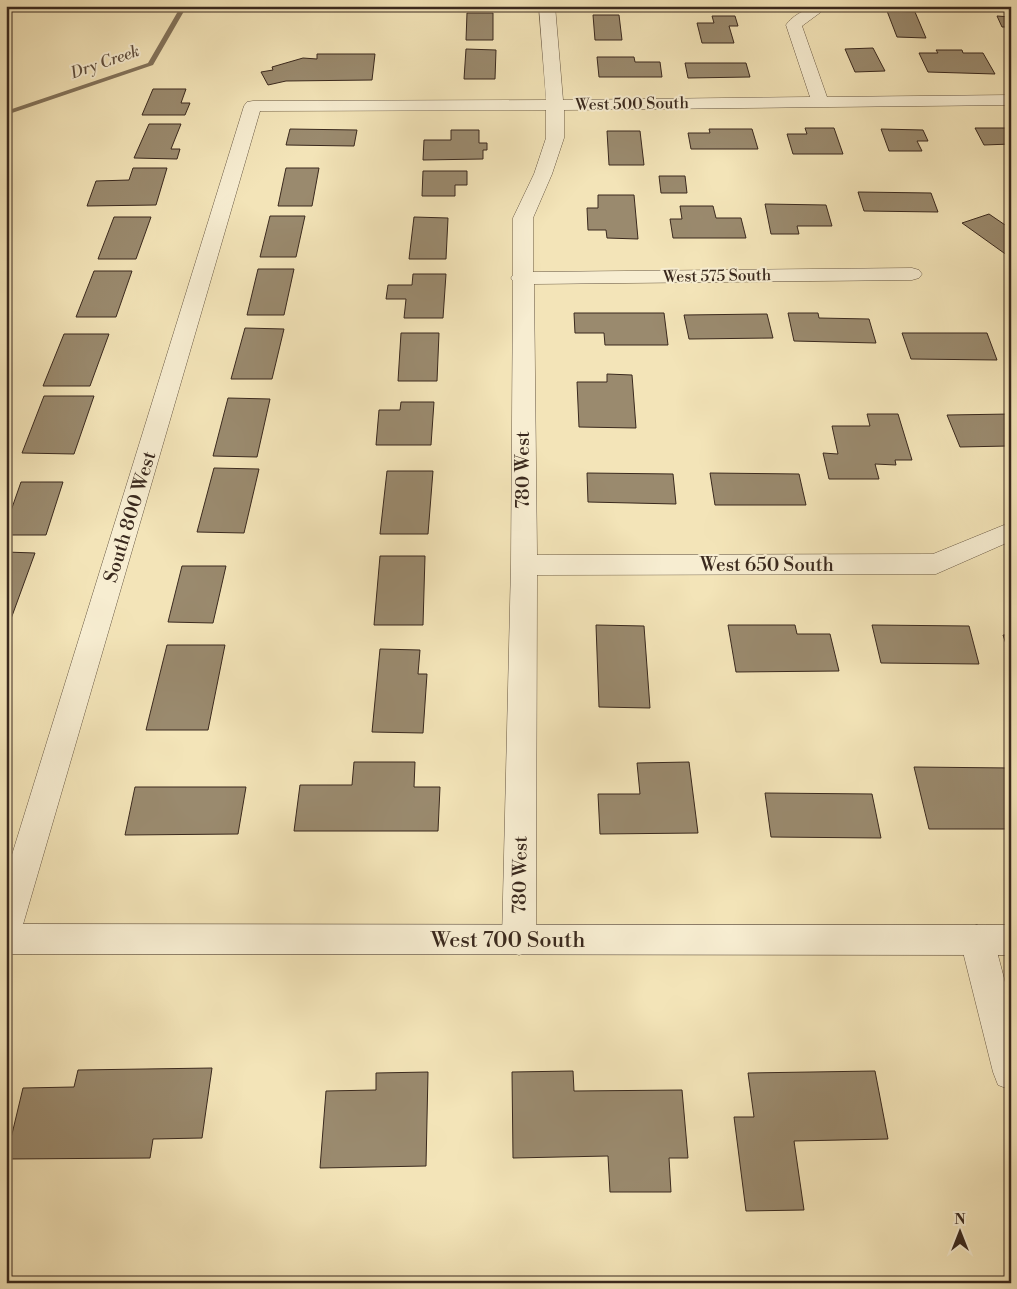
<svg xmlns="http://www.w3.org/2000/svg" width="1017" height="1289" font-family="'Libre Bodoni',serif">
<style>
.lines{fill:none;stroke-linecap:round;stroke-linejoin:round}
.stream{fill:#83735b;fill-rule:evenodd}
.building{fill:#9a8a6e;stroke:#3a291e}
.street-casing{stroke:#685844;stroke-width:1}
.secondary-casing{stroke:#3a291e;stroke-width:1}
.street{fill:#f7edd1;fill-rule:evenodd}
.secondary{fill:#f7edd1;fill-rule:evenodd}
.labels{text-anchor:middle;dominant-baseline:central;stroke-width:4;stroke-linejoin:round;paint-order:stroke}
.far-water-label{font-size:16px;font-style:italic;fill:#5f4e3d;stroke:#f7edd1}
.far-street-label{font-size:16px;fill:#3a291e;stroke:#f7edd1}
.street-label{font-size:19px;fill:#3a291e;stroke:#f7edd1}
.near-street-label{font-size:22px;fill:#3a291e;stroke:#f7edd1}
</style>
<rect width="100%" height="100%" fill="#f3e4b8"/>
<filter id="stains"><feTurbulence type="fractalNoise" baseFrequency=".004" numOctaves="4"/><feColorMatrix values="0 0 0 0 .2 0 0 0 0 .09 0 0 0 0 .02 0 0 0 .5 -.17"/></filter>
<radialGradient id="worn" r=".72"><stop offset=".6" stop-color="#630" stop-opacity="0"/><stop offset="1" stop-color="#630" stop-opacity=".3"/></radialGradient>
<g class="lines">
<path class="stream" d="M181,6h6l-34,59 -147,50v-4l142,-48z"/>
</g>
<path class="building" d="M887,11l28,1 11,26 -29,-1z
M467,13h26v27h-27z
M593,15h26l3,25h-27z
M712,16h23l3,10h-9l5,17h-32l-5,-20h17z
M997,16l14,1v10h-9z
M873,48l12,23 -30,1 -10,-23z
M466,49l30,1 -1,29h-31z
M936,50h26l1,3h20l12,21 -67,-2 -9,-19h19z
M317,54h58l-3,26 -86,1 -18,4 -7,-13 12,-2 -1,-3 31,-9 14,1z
M597,57h37l1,5h25l2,15h-63z
M685,63h61l4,14 -62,1z
M153,89h33l-5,14h9l-5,12h-43z
M149,124h32l-10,25h9l-3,10 -43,-1z
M805,128h29l9,26h-50l-6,-20h20z
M975,128h36v16l-27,1z
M290,129l67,1 -3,16 -68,-1z
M709,129h43l6,20h-67l-3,-16h22z
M881,129l42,1 5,11h-11l5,10h-33z
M451,130h28v13h8v7h-4v9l-60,1 1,-20h27z
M607,131h33l4,34h-35z
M133,168h34l-11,37 -69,1 9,-25 33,-1z
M286,168h33l-7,38h-34z
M423,171h44v14h-12v11h-33z
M659,176h26l2,17h-26z
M858,192l73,1 7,19 -74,-1z
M598,195h36l4,44 -31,-1 -1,-8h-18l-1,-22h11z
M765,204l61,1 6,21h-35l2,8h-28z
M680,206h33l3,12h25l5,20h-73l-3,-19h12z
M989,214l22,15v29l-49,-35z
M270,216h35l-9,41h-36z
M114,217h37l-15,42h-38z
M414,217l34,1 -2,41h-37z
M258,269h36l-10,46h-37z
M94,271h38l-16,46h-40z
M413,274h33l-3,44h-39l2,-19h-20l2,-14h24z
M574,313h90l4,32h-63l-1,-12h-29z
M788,313h30l1,5 50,1 7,24 -82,-2z
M767,314l6,24 -84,1 -5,-24z
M245,328l39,1 -12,50h-41z
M401,333h38l-2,48h-39z
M902,333h85l10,27 -86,-1z
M64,334h45l-19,52h-47z
M607,374l25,1 4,53 -57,-1 -2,-45h30z
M44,396h50l-20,58 -52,-1z
M228,398l42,1 -13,58 -44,-1z
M401,402h33l-3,43h-55l3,-35h21z
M867,414h31l14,46h-17l1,5 -21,-1 4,15h-50l-6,-26 15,1 -6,-28h38z
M1011,414v38l-3,-6 -48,1 -13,-32z
M214,468l45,1 -15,64 -47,-1z
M387,471h46l-5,63h-48z
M587,473l86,1 3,30 -88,-2z
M710,473l89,1 7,31h-91z
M21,482h42l-17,53h-40v-10z
M6,552l29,1 -27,74h-2z
M380,556h45l-2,69h-49z
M182,566h44l-13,57 -45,-1z
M596,625l48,1 6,82 -51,-1z
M728,625h67l2,9h33l9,37 -103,1z
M872,625l97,1 10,38 -98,-1z
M1003,635h8v24z
M167,645h58l-17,85h-62z
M380,649l40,1 -2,24h9l-4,59 -51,-1z
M354,762h61l-1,25h26l-2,44h-144l6,-46h52z
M689,762l9,71 -98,1 -2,-40h42l-3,-31z
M914,767l97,1v61h-82z
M135,787h111l-8,47 -113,1z
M765,793l107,1 9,44 -110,-1z
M212,1068l-10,70 -49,1 -3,19 -144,1 17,-71 51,-1 4,-17z
M573,1071l1,20 108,-1 6,68h-19l2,34h-61l-2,-36 -95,2 -1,-86z
M875,1071l13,68 -94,2 10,69 -58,1 -12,-94h20l-6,-44z
M428,1072l-2,94 -106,2 6,-77 50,-1v-17z"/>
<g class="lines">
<defs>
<path id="street" d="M539,6h16l8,94 247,-3 -24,-72c6,-9 22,-19 33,-16l2,3 -19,14 25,71 184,-2v10l-447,5v28l-12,36 -19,44v54l379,-4 7,2 3,4 -3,4 -7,2 -378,4 3,271 396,-1 71,-29 7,2v14l-75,33 -399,1 -1,365 -5,11 -12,4 -12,-4 -5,-11 9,-375 2,-284 -2,-3 2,-3v-57l21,-44 12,-36v-28l-286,1 -238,817 -4,11 -12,4v-69l238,-768 3,-4 6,-1 293,-1z
M977,925l12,4 5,11 17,65v85l-13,-5 -5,-13 -33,-132 5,-11z"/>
<path id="secondary" d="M6,924l1005,1v30l-1005,-1z"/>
</defs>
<use href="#street" class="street-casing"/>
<use href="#secondary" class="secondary-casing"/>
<use href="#street" class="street"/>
<use href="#secondary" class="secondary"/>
</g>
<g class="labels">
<g class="far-water-label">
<text transform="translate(105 62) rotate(-19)">Dry Creek</text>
</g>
<g class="far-street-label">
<text transform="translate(632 104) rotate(-1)">West 500 South</text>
<text transform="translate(717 276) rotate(-1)">West 575 South</text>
</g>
<g class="street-label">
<text transform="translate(523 470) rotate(-90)">780 West</text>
<text transform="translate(130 517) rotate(-73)">South 800 West</text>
<text x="767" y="565">West 650 South</text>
<text transform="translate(520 875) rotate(-89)">780 West</text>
</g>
<g class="near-street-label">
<text x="508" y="940">West 700 South</text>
</g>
</g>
<rect width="1017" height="1289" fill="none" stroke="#f3e4b8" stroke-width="25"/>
<rect x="8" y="8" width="1002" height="1274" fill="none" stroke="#3a291e" stroke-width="2.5"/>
<rect x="12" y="12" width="992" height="1264" fill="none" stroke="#3a291e"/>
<g transform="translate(960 1232)" stroke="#f7edd1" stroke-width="4" paint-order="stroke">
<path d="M0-4L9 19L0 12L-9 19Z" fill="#3a291e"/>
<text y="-8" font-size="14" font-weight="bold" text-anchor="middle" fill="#3a291e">N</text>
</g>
<rect width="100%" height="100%" filter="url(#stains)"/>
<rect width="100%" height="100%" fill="url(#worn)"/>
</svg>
